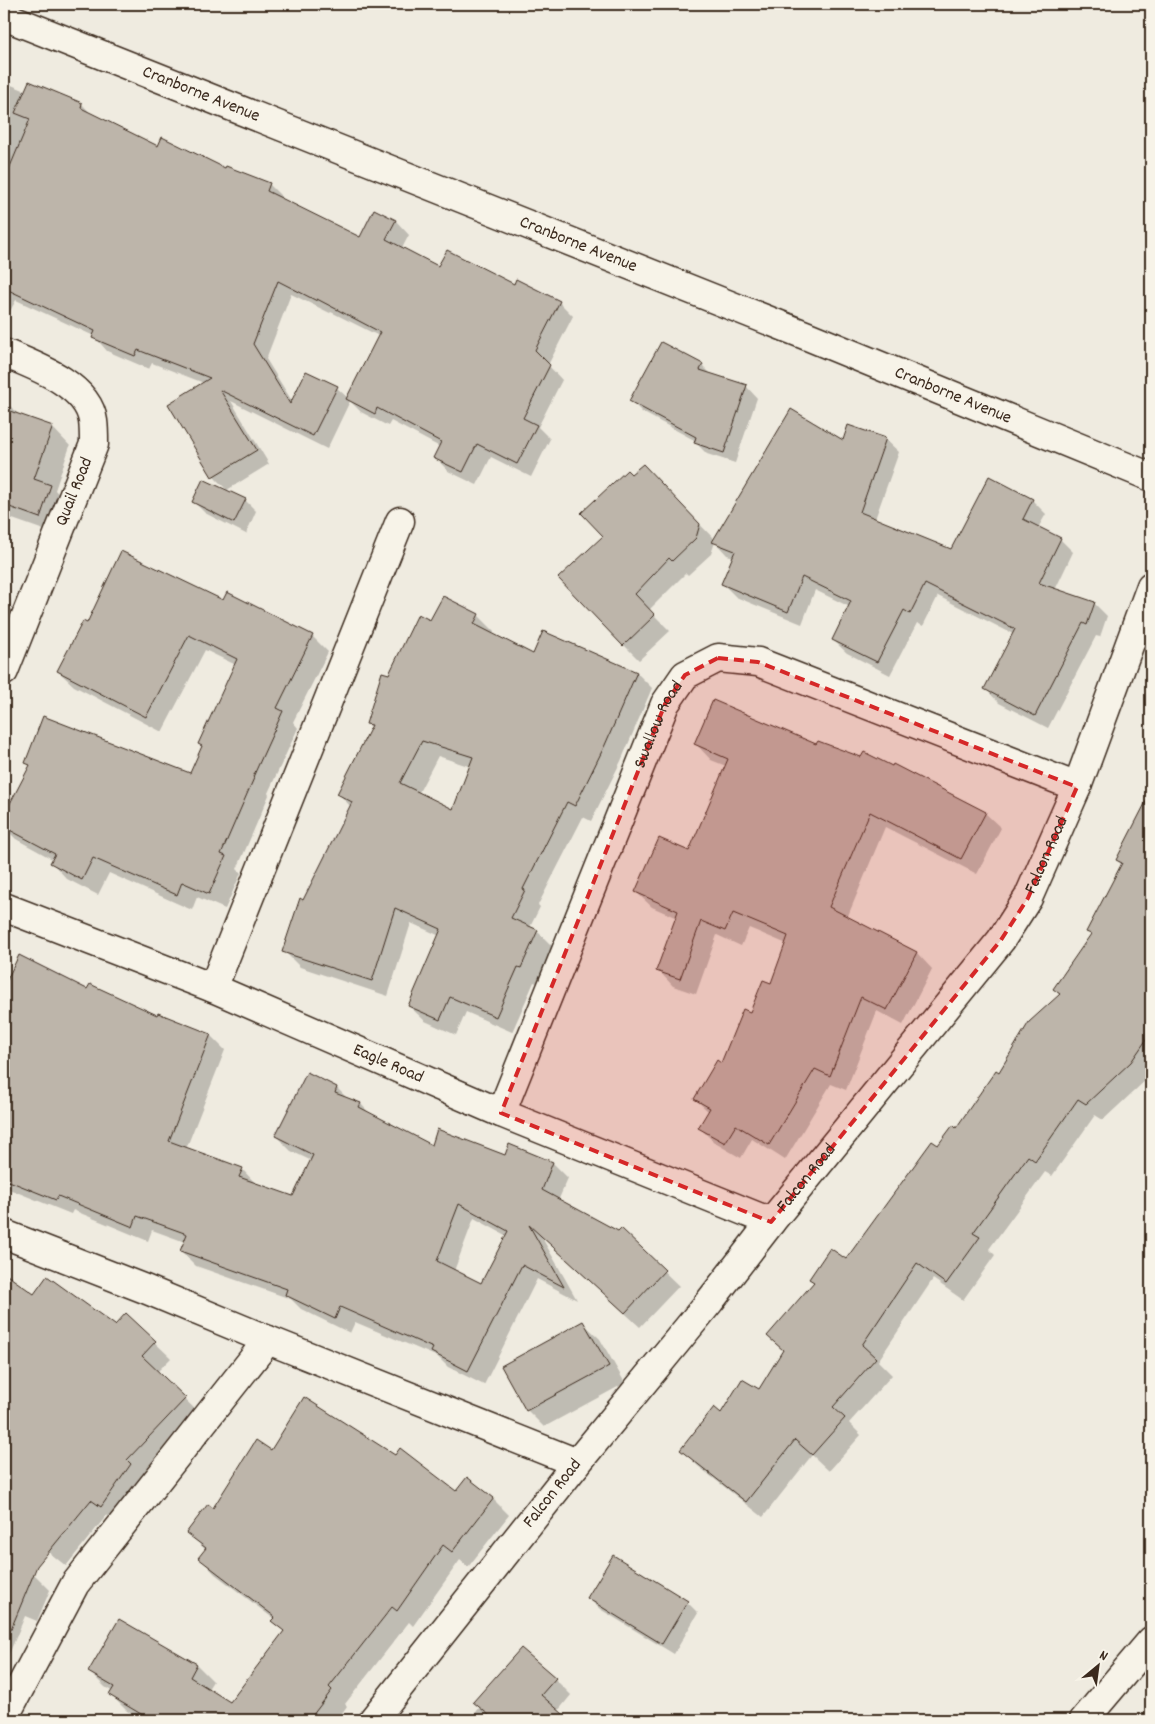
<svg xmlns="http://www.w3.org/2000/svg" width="1155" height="1724" font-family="Dekko,sans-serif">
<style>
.shadow{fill:#0003;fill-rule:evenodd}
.building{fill:#bdb5aa;stroke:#3b2a1e;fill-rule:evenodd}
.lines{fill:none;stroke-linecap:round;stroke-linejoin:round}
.minor-casing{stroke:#3b2a1e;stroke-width:31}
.minor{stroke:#f7f3e8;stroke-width:28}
.marked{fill:#d62828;fill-opacity:0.2;stroke:#d62828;stroke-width:4;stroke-dasharray:10 6;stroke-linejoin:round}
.labels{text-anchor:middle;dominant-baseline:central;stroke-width:4;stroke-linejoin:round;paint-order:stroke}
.street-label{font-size:18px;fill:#3b2a1e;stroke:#f7f3e8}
</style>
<rect width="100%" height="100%" fill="#efebe0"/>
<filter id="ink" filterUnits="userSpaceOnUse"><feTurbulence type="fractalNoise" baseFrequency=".02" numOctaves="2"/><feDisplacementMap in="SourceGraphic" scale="10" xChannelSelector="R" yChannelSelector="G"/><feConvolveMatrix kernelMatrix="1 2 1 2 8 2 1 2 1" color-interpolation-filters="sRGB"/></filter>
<g filter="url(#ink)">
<path class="shadow" d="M4,82l22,9 56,13 10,11 66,32 111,37 14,14 -1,2 78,39 15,-29 21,11 13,14 -7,13 37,20 75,18 45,16 14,14 -25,49 14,15 -24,47 12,12 -19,38 -40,-20 -14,28 -29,-14 -13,-14 5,-10 -49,-26 -3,5 -27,-14 -11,-11 -23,48 -96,-48 38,63 -42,26 -14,-14 -9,-93 -52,-20 -3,6 -42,-18 -13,-15 -78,-36 -7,13 -5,-3zM291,294l39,19 1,-1 48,24 -31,62 -11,-10 -45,13 -26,-42z
M702,365l10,10 34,11 11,12 -22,65 -28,-9 -11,-11v-2l-54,-29 -11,-11z
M4,400l16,16 32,11 18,19 -15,44 14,15 -11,30 -54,-19z
M885,439l14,13 -24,67 76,31 39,-72 42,22 14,14 -8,14 22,11 13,13 -18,38 39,13 13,13 -7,21 -4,-1 -48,92 -49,-25 -13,-14 27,-55 -75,-38 -15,30 -6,-3 -27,52 -43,-22 -14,-13 17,-33 -35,-17 -13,34 -66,-27 -13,-13 11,-27 -7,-2 -12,-13 -4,12 -23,21 -2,-2 -37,37 21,21 -31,29 -15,-15 -20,-109 27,-60 27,5 57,59 129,-99z
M245,500l11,11 -10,23 -41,-21 -11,-11z
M224,602l88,34 16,16 -35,70 5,6 -30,65 1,2 -32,74 4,4 -16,36 -28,-12 -5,13 -83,-37 -11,22 -31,-16 -15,-16 2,-3 -38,-21 -12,-12v-10l27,-50 -5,-4 165,12 45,-110 -31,-15 -43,82 -88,-46 -16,-15 29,-47z
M478,615l16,16 -2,4 42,21 103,17 15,15 -31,73 -30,60 -8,-4 -45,88 2,2 -10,20 7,4 16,16 -16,36 -3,-1 -22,50 -46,-20 -10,23 -31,-14 -16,-15 31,-70 -29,-13 -23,73 -88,-29 -16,-16 20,-50 47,-94 -12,-13 33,-66 -4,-5 21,-48 42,-53zM438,756l33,11 -17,44 -36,-17z
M696,744l121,2 168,67 16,15 -24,46 -92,-47 -38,91 70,35 15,16 -29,56 -26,-14 -31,79 -15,-6 -46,76 -33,-21 -11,19 -26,-15 -15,-15 9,-16 -14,-13 26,-34 30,-51 21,-29 15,-41 -38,-16 -8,18 -24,-11 -21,59 -23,-8 -15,-16 19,-52 -25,-11 -16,-15 54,-39 36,-87 -15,-6z
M1139,818l12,6v249l-4,6 -44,41 -8,-5 -43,61 -7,-4 -56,77 6,6 -32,45 -30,-21 -55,82 14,14 -43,48 12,12 -32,36 -17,-16 -49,62 -65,-51 -16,-16 40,-35 37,-24 25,-40 -15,-15 46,-53 -5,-4 36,-19 93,-113 17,-18 104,-134 -6,-6 37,-54 -3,-4 34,-66 -5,-5z
M20,956l68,35 122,44 15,15 -39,99 56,20 15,16 37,12 18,-36 -21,-10 -15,-15 31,-62 30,14 11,11 13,5 10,11 61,31 121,17 15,15 -10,23 61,32 2,-3 58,56 -39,41 -99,-91 36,64 -40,-21 -53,106 -36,-18 -10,-10 -83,-35 -5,11 -49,-24 -10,-10 -95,-33 -15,-15 4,-9 -33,-12 -4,11 -75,-31 -2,4 -67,-27v-198zM474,1218l33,18 -26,48 -27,-13z
M12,1280l22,16 81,30 11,-11 45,43 -14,14 44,43 -59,61 5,4 -29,42 -11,-7 -41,51 -62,-50v-224z
M583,1323l17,16 25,44 -81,44 -17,-17z
M272,1452l124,5 60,36 37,6 16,16 -41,52 -8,-7 -47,66 -4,-4 -64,82 2,2 -10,14h-194l-16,-9 -16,-16 2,-3 -8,-5 -16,-16 31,-51 77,45 16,16 -5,8 22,14 55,-71 -12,-11 1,-2 -59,-45 -15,-16 6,-8 -18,-17 26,-23z
M4,1562l30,12 16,16 -13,31 -12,-5 -21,50z
M588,1598l99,4 11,11 -24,41 -74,-45z
M555,1679l16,16 -13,16 10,9h-98l10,-13z"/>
<path class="building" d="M29,81l53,22 -1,5 77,38 4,-9 63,31 1,-2 44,17 -3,8 93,46 14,-28 22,11 -10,19 52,27 9,-16 67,34 2,-5 44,22 -25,49 15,15 -27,53 14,7 -20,39 -40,-20 -14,28 -30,-14 8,-16 -64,-34 -2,6 -29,-15 34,-67 -63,-33v2l-39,-20 -25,63 37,60 16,-33 32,15 -25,50 -93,-46 37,60 -45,27 -44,-73 42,-26 -72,-28 -3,6 -43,-18 3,-7 -91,-43v-107l26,-62 -15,-6z
M661,342l42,22 -3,6 47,15 -23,68 -30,-10 2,-6 -67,-36z
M4,409l49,17 -19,53 17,6 -11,33 -36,-13z
M791,409l52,31 5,-15 38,13 -26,74 91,37 38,-73 44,23 -10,20 38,19 -22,45 56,19 -8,23 -4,-2 -48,93 -51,-27 31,-60 -90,-45 -15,30 -6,-4 -27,52 -45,-22 19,-39 -49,-24 -14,35 -67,-28 14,-33 -23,-9z
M643,464l57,60 -4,14 -24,23 -3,-3 -34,36 20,21 -32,31 -65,-68 45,-42 -22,-23 46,-43 4,4z
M203,479l43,20 -12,24 -42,-21z
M121,551l102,49 4,-8 86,43 -36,73 6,3 -30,66 1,1 -33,76 5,2 -17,38 -27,-12 -5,13 -84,-37 -11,22 -32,-17 5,-9 -51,-27v-12l26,-50 -5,-2 18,-47 147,57 12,-27 -4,-2 39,-85 -48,-24 -43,82 -89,-46 26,-50 4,2z
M443,596l36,18 -5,10 59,30 10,-23 94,41 -32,73 -30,61 -8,-4 -44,87 2,1 -14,28 27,12 -17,38 -3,-1 -22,50 -46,-20 -10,23 -32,-14 33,-77 -46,-21 -23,73 -90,-29 18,-54 3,2 49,-98 -15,-8 35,-69 -6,-1 16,-52 7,2 29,-60 12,6zM422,741l51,16 -20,52 -53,-26z
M713,700l103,44 2,-3 43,16 3,-5 28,14 1,-2 93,48 -25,47 -91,-47 -41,95 88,45 -30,58 -26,-13 -31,79 -15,-7 -46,76 -33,-20 -11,18 -27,-15 12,-20 -16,-9 23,-39 4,3 22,-54 7,3 13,-32 8,3 17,-47 -55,-23 -8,18 -24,-10 -21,58 -24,-8 22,-60 -43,-19 24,-54 30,13 39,-92 -34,-15z
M1151,792v241l-20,29 -45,42 -8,-5 -43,62 -7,-5 -55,77 7,4 -34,47 -29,-21 -55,82 14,13 -43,49 12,11 -33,37 -17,-15 -49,62 -66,-52 34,-43 7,6 21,-34 17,10 24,-39 -16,-14 47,-54 -5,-3 21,-31 16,11 86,-118 6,4 15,-20 3,3 40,-58 3,2 30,-50 31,-28 -7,-5 38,-55 -5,-2 36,-69 -6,-3z
M19,955l68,34 3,-5 67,31 1,-2 53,21 -42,107 74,27 -4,9 54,19 20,-41 -38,-19 32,-64 30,15 -2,6 26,10 -2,4 73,38 5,-16 68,26 4,-11 44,18 -11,28 76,41 3,-3 44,42 -40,43 -96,-88 35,62 -42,-22 -54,106 -37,-19 2,-4 -93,-41 -5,12 -50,-24 2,-6 -107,-38 7,-17 -50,-18 -4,11 -75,-31 -2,4 -52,-21v-193zM459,1204l49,27 -27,52 -44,-22z
M4,1273l30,21 13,-18 68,49 11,-12 30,28 -14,15 44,42 -59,62 4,4 -30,43 -10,-7 -54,66 -33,80z
M583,1321l26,45 -83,45 -25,-45z
M304,1397l91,58 5,-7 56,43 11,-14 27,21 -42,54 -9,-7 -46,66 -5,-4 -63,80 3,3 -23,30h-158l-42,-25 5,-8 -26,-15 31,-53 78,45 -7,13 40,25 54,-71 -13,-10 4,-4 -77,-59 8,-10 -20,-15 22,-29 5,4 43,-68 15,10z
M613,1555l75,46 -26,43 -75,-46z
M521,1648l35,30 -15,17 29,25h-75l-22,-18z"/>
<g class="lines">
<defs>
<g id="minor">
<path id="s1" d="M4,16l801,319 346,142"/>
<path d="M4,353c29,12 84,31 89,68 1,7 1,16 1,23l-90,227"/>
<path id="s2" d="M4,907l209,81 288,125 270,109"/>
<path d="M213,988l187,-467"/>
<path id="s3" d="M501,1113l164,-409 20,-29 33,-17 40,4 319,125"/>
<path d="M4,1234l141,55 123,51 309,123"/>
<path d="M4,1718l71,-134 193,-244"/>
<path id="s4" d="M373,1720l204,-257 133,-162 61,-79 230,-282 27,-42 49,-111 74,-201"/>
<path d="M1084,1720l67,-79"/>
</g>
</defs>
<use href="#minor" class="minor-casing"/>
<use href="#minor" class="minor"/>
</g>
</g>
<path class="marked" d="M718,658l40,4 319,125 -49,111 -27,42 -230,282 -270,-109 164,-409 20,-29z"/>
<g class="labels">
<g class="street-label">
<text stroke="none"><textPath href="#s1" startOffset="212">Cranborne Avenue</textPath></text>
<text stroke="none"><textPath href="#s1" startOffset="618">Cranborne Avenue</textPath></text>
<text stroke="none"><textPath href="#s1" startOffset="1022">Cranborne Avenue</textPath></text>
<text transform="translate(75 492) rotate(-68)">Quail Road</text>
<text stroke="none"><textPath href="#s3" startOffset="419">Swallow Road</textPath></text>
<text stroke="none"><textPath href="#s4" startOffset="1098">Falcon Road</textPath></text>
<text stroke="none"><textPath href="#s2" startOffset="415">Eagle Road</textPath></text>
<text stroke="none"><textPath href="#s4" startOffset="694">Falcon Road</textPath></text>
<text stroke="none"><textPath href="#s4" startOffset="289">Falcon Road</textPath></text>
</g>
</g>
<rect width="1155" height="1724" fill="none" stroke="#f7f3e8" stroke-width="20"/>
<rect x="10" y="10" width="1135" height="1704" fill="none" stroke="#3b2a1e" stroke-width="2" filter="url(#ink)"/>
<g transform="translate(1098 1666) rotate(29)" stroke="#f7f3e8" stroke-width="4" paint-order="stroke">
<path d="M0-4L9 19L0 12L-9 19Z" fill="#3b2a1e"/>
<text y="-8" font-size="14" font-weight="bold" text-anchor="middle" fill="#3b2a1e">N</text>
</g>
</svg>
